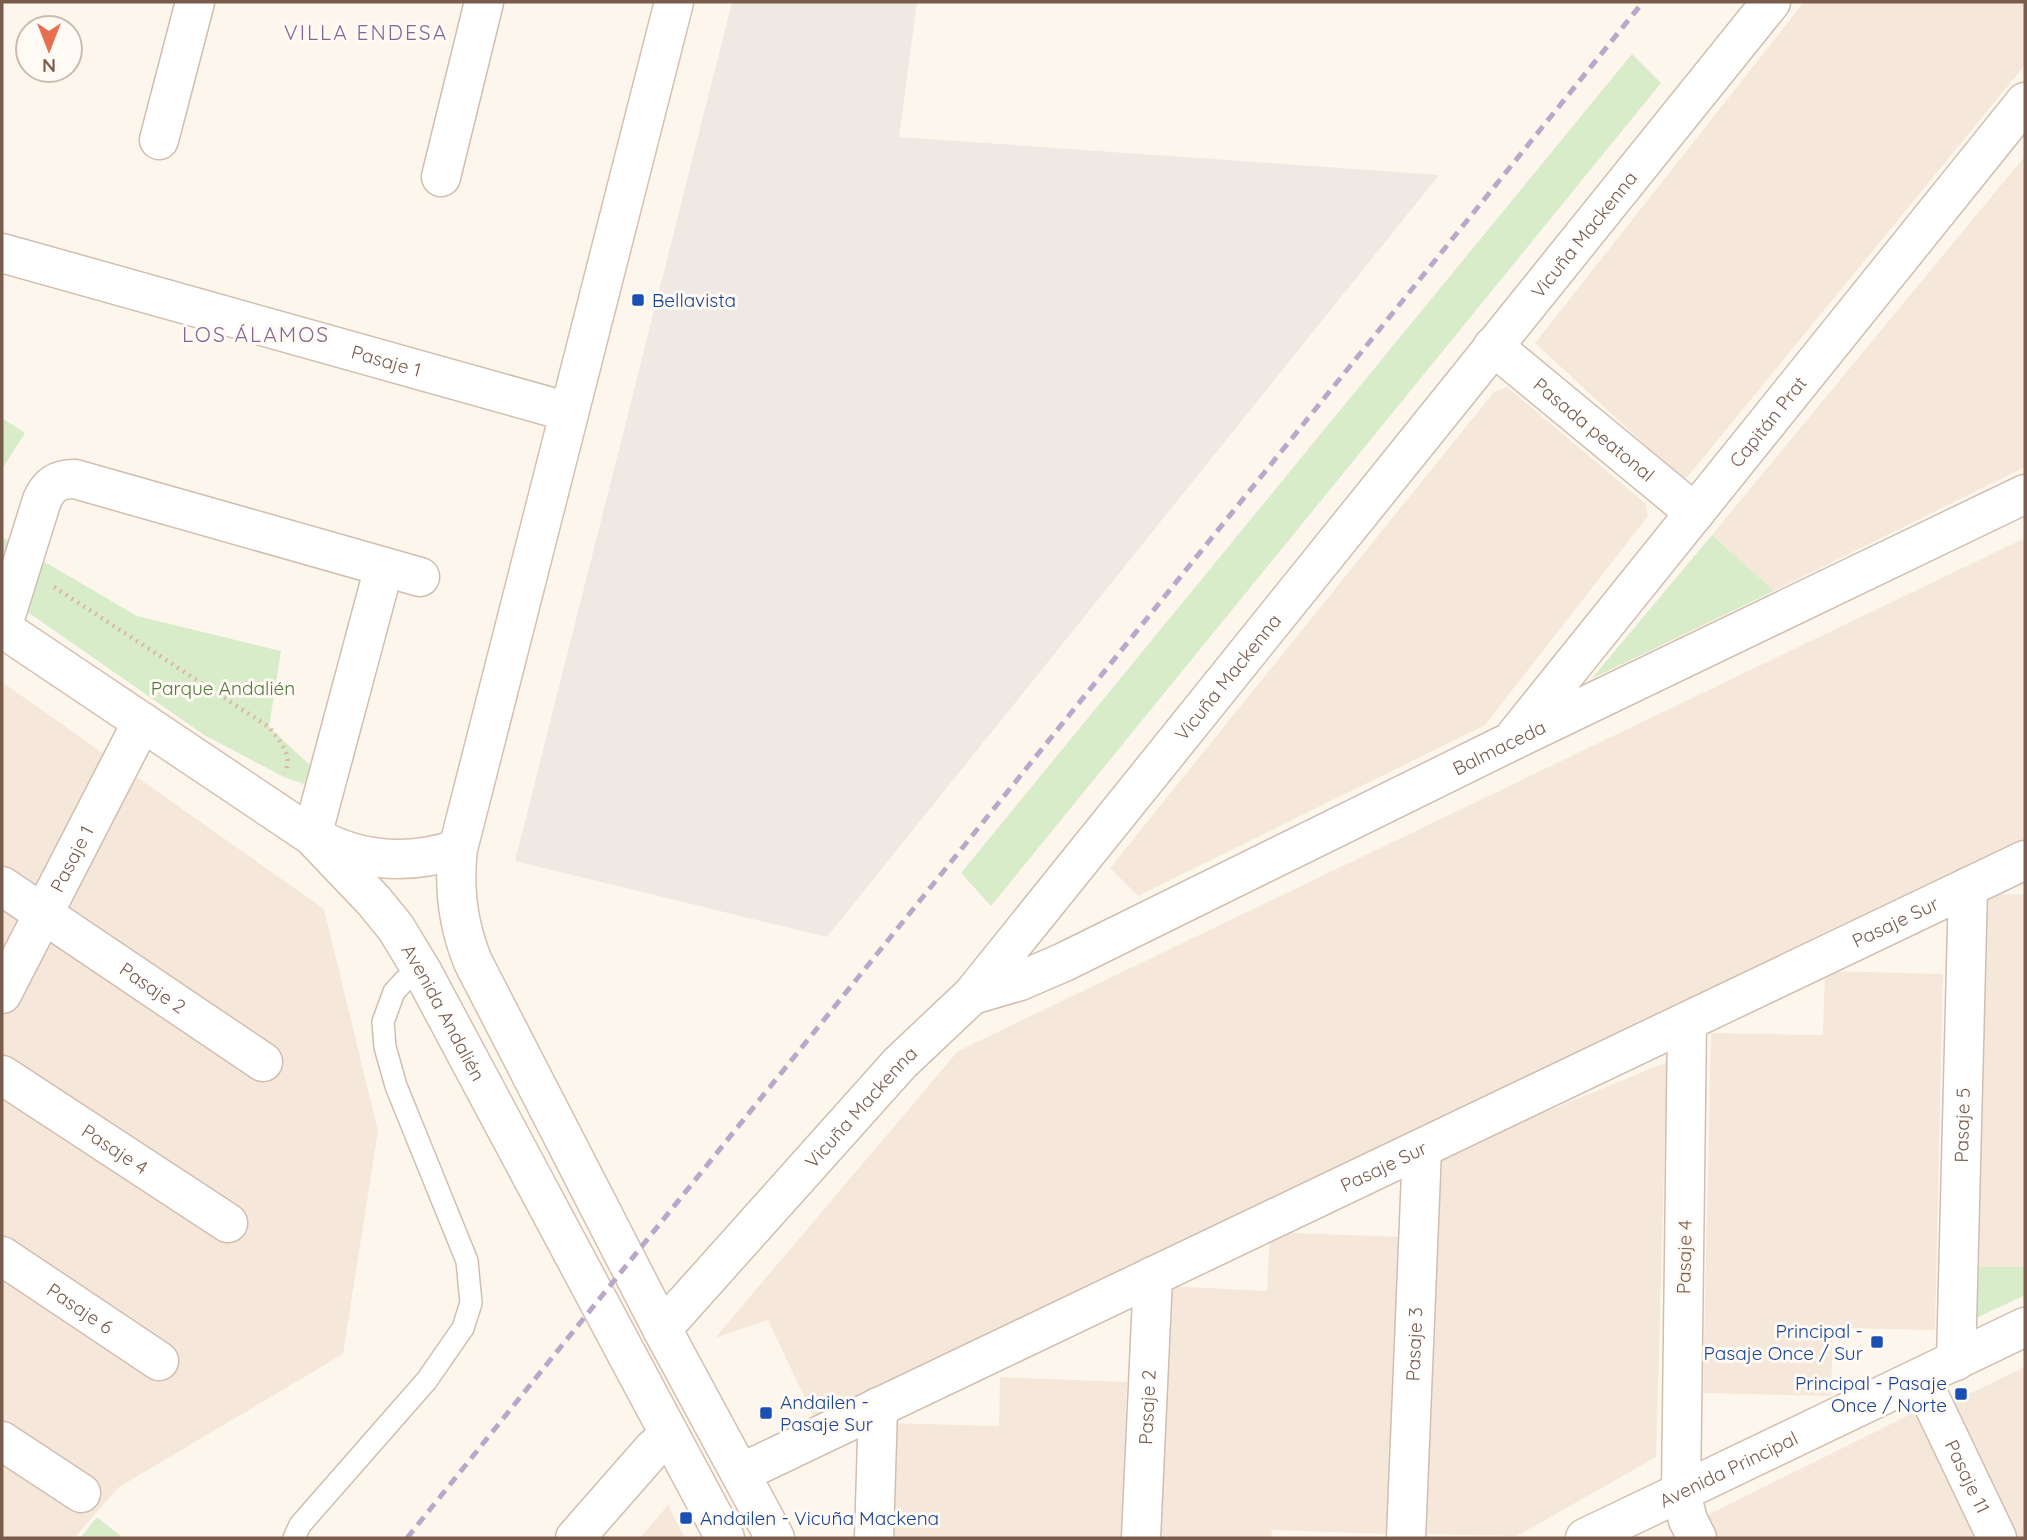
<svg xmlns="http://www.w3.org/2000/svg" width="2027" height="1540" font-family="Quicksand,sans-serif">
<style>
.residential{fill:#f5e8da}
.industrial{fill:#efe9e4}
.green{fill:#d8ecc9}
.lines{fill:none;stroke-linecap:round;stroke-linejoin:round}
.service-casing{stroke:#d1beb0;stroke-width:24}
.minor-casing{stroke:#d1beb0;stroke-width:41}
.secondary-casing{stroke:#d6c0b0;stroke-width:41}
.path{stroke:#d9b8a5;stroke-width:4.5;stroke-dasharray:2 5;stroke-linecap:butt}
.service{stroke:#fff;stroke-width:21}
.minor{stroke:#fff;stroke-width:38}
.secondary{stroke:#fff;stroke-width:38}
.rail{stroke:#b9a8c9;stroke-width:5;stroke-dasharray:10 7;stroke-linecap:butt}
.transit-dot{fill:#1a4fb4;stroke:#fffaf3;stroke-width:2.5}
.labels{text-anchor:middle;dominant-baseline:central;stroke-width:6;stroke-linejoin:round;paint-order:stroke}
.street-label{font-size:19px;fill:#7a5c4d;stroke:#fffaf3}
.transit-label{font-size:19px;fill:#164399;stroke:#fffaf3;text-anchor:start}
.park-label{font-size:19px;fill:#537a41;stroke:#fffaf3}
.neighbourhood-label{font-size:21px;letter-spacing:2px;fill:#846695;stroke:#fffaf3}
</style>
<rect width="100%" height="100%" fill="#fdf6ec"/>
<path class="residential" d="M1804,2h221v63l-341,416 -149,-138z
M2025,156v311l-251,124 -62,-56z
M1507,387l139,117 2,12 -163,209 -347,171 -28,-28 384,-476z
M2025,538v311l-1208,575 -49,-104 -53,18 243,-287z
M2,682l322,227 54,222 -35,223 -224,133 -45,51h-72z
M2025,894v373h-55l11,-372z
M1825,971l118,3 -8,356 -102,-2 -2,68 -128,-3 8,-360 112,2z
M1667,1062l-11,395 -139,79 -94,-2 16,-378z
M1270,1232l131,5 -12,297 -117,-4 -1,8h-113l10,-252 99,5z
M2025,1367v171h-8l-65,-136z
M1000,1377l127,5 -5,156h-236l1,-115 112,3z
M1917,1411l60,127h-265l-10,-20z
M668,1505l17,33h-45z"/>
<path class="industrial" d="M732,2h185l-18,135 540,38 -612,762 -312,-76z"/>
<path class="green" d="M1632,54l29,29 -670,823 -30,-33z
M2,418l23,15 -23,36z
M1712,535l62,56 -181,87v-1z
M2,537l135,79 144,35 -12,76 42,39 -7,18 -20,-7 -80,-42 -202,-141z
M1970,1267h55v28l-57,27z
M97,1517l26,21h-43z"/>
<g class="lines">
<defs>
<path id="service" d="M294,1538l6,-13 127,-145 36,-52 8,-25 -4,-42 -71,-175 -11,-39 -2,-25 11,-30 10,-11 18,-10"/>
<g id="minor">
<path d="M159,140l36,-138"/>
<path d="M441,177l43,-175"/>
<path id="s1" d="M2,253l567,159"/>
<path id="s2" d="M1493,346l202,167"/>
<path d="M2,628l40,-128c7,-15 15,-21 33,-21l345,98"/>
<path id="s3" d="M1516,735l509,-633"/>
<path d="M312,836l72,-269"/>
<path id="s4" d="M2,886l261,176"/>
<path id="s5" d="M2,994l140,-272"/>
<path id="s6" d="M972,995l48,-14 44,-19 446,-220 515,-248"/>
<path d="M1687,1022l-6,471 7,27 9,18"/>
<path id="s7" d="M2,1075l226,148"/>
<path id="s8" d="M2,1256l157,105"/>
<path id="s9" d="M662,1329l238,-266 72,-68 799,-993"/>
<path id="s10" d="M1956,1361l12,-474"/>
<path id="s11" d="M1921,1379l76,159"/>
<path d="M2,1441l79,52"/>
<path id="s12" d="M741,1473l1284,-613"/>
<path d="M575,1538l78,-89 16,-14"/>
<path d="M874,1538l4,-131"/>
<path id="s13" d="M1141,1538l12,-262"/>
<path id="s14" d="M1406,1538l16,-389"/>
</g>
<g id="secondary">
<path d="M674,2l-216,847c-5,40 0,76 15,113l189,367 113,209"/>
<path id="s15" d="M2,628l310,208 62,65 22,27 26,43 303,567"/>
<path d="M323,841c44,22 89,23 135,8"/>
<path id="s16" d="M1585,1538l440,-211"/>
</g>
</defs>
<use href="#service" class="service-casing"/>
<use href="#minor" class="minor-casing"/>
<use href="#secondary" class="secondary-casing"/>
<path class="path" d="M54,587l215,140c11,15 24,27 16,46"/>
<use href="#service" class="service"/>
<use href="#minor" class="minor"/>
<use href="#secondary" class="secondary"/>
<path class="rail" d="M407,1538l1236,-1536"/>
</g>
<g class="transit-dot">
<rect x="631" y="293" width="14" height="14" rx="3.5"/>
<rect x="1870" y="1335" width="14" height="14" rx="3.5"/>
<rect x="1954" y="1387" width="14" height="14" rx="3.5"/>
<rect x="759" y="1406" width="14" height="14" rx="3.5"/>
<rect x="679" y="1511" width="14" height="14" rx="3.5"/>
</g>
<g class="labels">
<g class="street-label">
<text stroke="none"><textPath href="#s9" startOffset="1432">Vicuña Mackenna</textPath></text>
<text stroke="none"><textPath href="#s1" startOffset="399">Pasaje 1</textPath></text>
<text stroke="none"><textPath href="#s3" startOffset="402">Capitán Prat</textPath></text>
<text stroke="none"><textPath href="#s2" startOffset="131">Pasada peatonal</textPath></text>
<text stroke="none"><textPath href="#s9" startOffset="864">Vicuña Mackenna</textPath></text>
<text stroke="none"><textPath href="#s6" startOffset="583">Balmaceda</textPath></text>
<text stroke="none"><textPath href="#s5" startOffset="152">Pasaje 1</textPath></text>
<text stroke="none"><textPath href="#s12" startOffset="1279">Pasaje Sur</textPath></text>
<text stroke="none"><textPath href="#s4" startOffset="182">Pasaje 2</textPath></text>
<text stroke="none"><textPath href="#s15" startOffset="595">Avenida Andalién</textPath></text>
<text stroke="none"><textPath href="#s9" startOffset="298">Vicuña Mackenna</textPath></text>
<text stroke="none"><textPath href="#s10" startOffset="236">Pasaje 5</textPath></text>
<text stroke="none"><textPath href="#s7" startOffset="135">Pasaje 4</textPath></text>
<text stroke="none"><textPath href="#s12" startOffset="712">Pasaje Sur</textPath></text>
<text transform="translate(1684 1257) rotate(-89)">Pasaje 4</text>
<text stroke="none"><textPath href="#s8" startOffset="94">Pasaje 6</textPath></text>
<text stroke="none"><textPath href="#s14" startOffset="194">Pasaje 3</textPath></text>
<text stroke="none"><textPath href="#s13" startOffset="131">Pasaje 2</textPath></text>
<text stroke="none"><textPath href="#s16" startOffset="159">Avenida Principal</textPath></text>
<text stroke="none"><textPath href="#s11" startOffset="108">Pasaje 11</textPath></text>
</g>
<g class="transit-label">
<text x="652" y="300">Bellavista</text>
<text x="1863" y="1331" text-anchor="end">Principal -<tspan x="1863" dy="22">Pasaje Once / Sur</tspan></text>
<text x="1947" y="1383" text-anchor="end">Principal - Pasaje<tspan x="1947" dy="22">Once / Norte</tspan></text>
<text x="780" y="1402">Andailen -<tspan x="780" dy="22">Pasaje Sur</tspan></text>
<text x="700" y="1518">Andailen - Vicuña Mackena</text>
</g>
<g class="park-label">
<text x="223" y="688">Parque Andalién</text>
</g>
<g class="neighbourhood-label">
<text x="366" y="32">VILLA ENDESA</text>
<text x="256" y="334">LOS ÁLAMOS</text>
</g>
</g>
<rect width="2027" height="1540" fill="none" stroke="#7a5c4d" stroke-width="7"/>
<g transform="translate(49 49) rotate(180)"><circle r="33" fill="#fffaf3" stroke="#cabbb1" stroke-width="2"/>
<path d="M0-5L12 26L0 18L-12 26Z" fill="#e76f51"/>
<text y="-10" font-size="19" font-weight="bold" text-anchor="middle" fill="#7a5c4d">N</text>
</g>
</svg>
